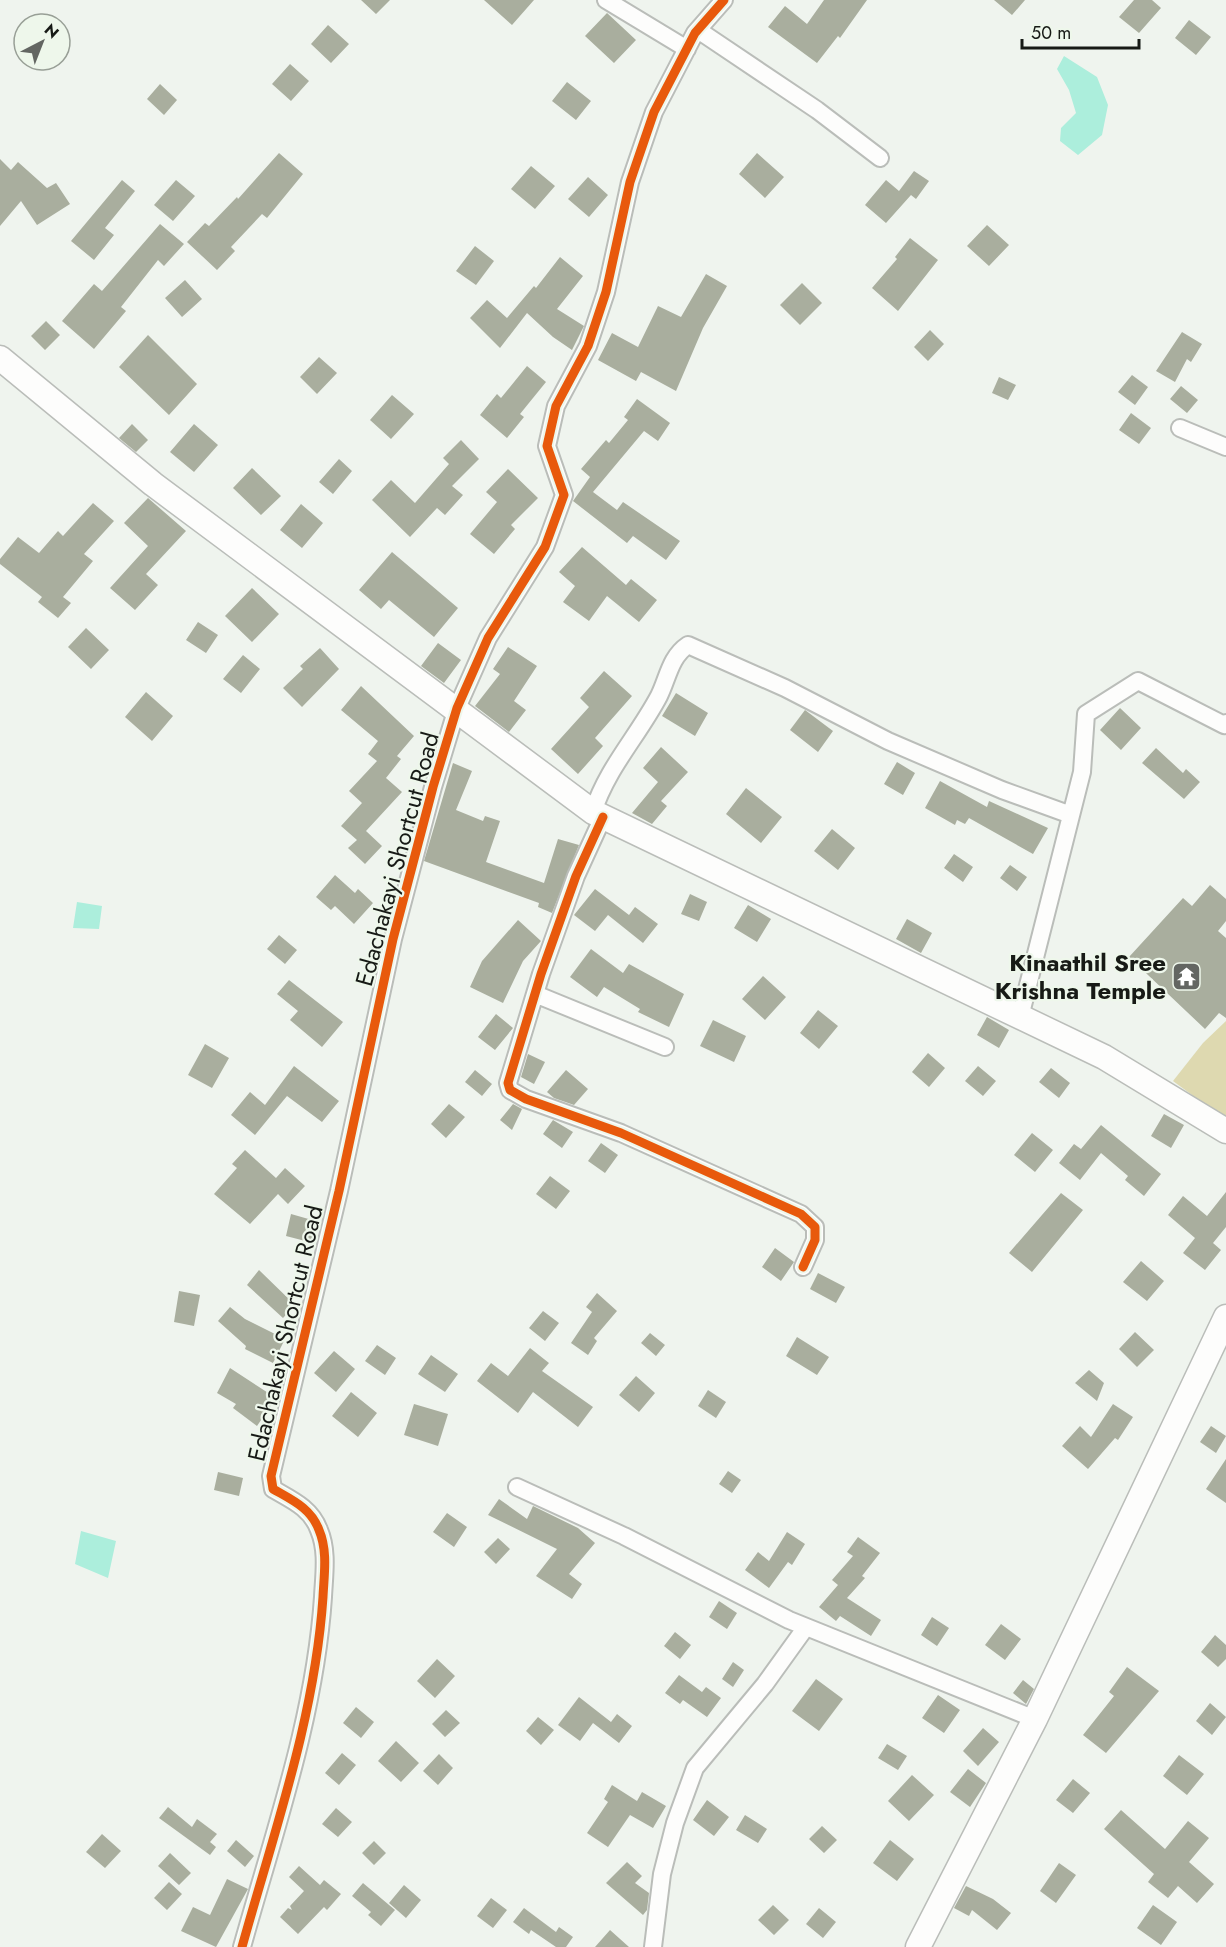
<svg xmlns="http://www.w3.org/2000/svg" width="1226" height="1947" font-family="Jost,sans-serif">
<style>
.green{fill:#ded9b0}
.water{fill:#aceedc}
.building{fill:#a9ae9e}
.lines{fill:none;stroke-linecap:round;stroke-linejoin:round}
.street-casing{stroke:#babdb9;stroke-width:20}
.secondary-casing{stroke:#babdb9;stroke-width:27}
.street{stroke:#fdfdfc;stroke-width:16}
.secondary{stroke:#fdfdfc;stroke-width:24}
.cycleway-casing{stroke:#eef7eb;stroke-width:13}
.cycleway{stroke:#e8590c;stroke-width:9}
.labels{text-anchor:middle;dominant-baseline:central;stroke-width:4.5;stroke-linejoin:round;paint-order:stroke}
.street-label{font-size:24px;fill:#171a16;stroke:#eef7eb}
.poi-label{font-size:24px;font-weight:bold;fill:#171a16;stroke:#eef7eb;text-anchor:end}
</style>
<rect width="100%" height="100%" fill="#eff4ee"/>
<path class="green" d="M1226,1021v99l-53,-39 30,-38z"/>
<path class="water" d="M1064,56l33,21 11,28 -6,30 -24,20 -18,-14 1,-13 15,-15 -7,-23 -12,-21z
M77,902l25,4 -3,23 -26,-1z
M81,1531l35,10 -8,37 -33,-14z"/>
<path class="building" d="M361,0h29l-14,14z
M484,0h50l-22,25z
M824,0h43l-27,38 -2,-2 -21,27 -49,-36 17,-21 22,18z
M994,0h31l-13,15z
M1134,0h18l9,8 -22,25 -20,-16z
M607,13l29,27 -22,23 -29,-27z
M1189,20l22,17 -15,18 -21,-17z
M328,25l21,19 -18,19 -20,-19z
M290,64l19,17 -18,20 -19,-17z
M567,82l24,19 -15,19 -24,-19z
M160,84l17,16 -13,15 -17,-16z
M279,153l24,21 -36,44 -5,-4 -31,33 4,4 -18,19 -30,-28 18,-19 4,3 28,-29 1,2z
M757,153l27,24 -19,21 -26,-24z
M0,159l11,11 7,-8 29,26 9,-5 14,21 -33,21 -16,-24 -21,25z
M531,166l24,20 -20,23 -24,-20z
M914,171l15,10 -13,18 -5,-4 -25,28 -21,-18 21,-25 13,11z
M588,177l20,18 -19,22 -21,-18z
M122,180l13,11 -30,37 9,7 -20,25 -23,-19z
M176,180l19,16 -22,25 -19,-16z
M160,224l24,20 -20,22 -6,-6 -37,47 5,4 -32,38 -32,-28 32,-37 8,7z
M987,225l22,20 -20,21 -22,-20z
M910,238l28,22 -40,51 -26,-23 25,-29 -2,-2z
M475,246l19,15 -18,24 -20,-14z
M560,257l23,19 -26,33 27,17 -12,24 -19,-13 -26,-24 -27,35 -30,-30 17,-18 20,18 27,-32 2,2z
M706,274l21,12 -24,42 -27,63 -35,-19 -5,9 -38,-21 14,-27 26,14 20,-41 23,11z
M185,280l17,19 -20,18 -17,-19z
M802,283l20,20 -22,22 -20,-20z
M46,321l14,14 -15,15 -14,-14z
M930,330l14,14 -16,17 -14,-14z
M1182,332l20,12 -11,18 -4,-3 -12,23 -19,-11z
M148,335l49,49 -28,31 -50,-48z
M319,357l18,16 -20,21 -17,-17z
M527,366l19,16 -26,32 4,3 -17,21 -27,-23 17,-21 4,4z
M1132,375l16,12 -13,18 -17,-13z
M999,377l17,8 -8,15 -16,-7z
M1181,386l17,14 -11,13 -17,-14z
M392,395l22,19 -23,25 -21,-19z
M637,399l33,24 -12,18 -14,-10 -51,61 24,18 6,-8 57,39 -14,19 -33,-24 -6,7 -54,-42 17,-24 -9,-8 25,-29 3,3 19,-23 -4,-3z
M1131,413l20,15 -12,16 -20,-14z
M132,424l16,16 -12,12 -17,-14z
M194,424l24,21 -24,27 -24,-20z
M461,440l18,19 -27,27 11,9 -18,20 -8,-7 -27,29 -38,-37 19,-20 24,23 34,-39 -6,-6z
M339,459l13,12 -19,23 -14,-12z
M252,468l29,28 -20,19 -28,-27z
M508,469l30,29 -27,27 4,4 -21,25 -24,-20 27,-32 -11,-10z
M148,498l38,33 -40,43 12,11 -23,25 -25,-22 38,-42 -24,-23z
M93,503l21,18 -30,33 9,7 -30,36 8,6 -13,15 -20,-16 4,-5 -42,-33v-5l18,-22 21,16 19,-22 5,5z
M301,504l22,19 -21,25 -22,-18z
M582,547l44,38 5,-6 26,21 -18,22 -32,-26 -18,25 -26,-19 12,-16 -16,-14z
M392,552l66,56 -24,29 -45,-37 -8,9 -22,-19z
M252,588l27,26 -27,28 -27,-26z
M198,622l20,13 -12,18 -20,-13z
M86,628l23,22 -18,19 -23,-22z
M438,643l23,17 -17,23 -23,-17z
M508,647l29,19 -23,35 12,9 -17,22 -34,-26 25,-32 -7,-5z
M320,648l19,21 -37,38 -19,-19 20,-19 -3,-3z
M243,655l17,14 -19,24 -18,-14z
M604,671l28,25 -37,42 8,8 -25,28 -27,-25 38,-42 -9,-9z
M361,686l53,50 -17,20 4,3 -15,19 16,14 -36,39 16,15 -17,18 -17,-16 9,-8 -16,-14 21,-23 -13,-12 28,-30 -9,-7 10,-13 -37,-31z
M146,692l27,24 -21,25 -27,-24z
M676,693l32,20 -13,23 -33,-20z
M1120,708l21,20 -20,22 -21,-20z
M805,710l28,21 -15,21 -28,-22z
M661,747l27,25 -27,29 6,5 -15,18 -20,-11 26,-31 -15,-14z
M1156,748l27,25 3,-4 14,13 -16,17 -42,-36z
M897,762l18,11 -12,22 -19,-11z
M453,763l19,8 -16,39 27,11 2,-5 15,5 -14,41 58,21 14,-44 21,6 -27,68 -14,-6 1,-4 -115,-42z
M940,781l47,26 2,-6 59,27 -15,26 -64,-36 -4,6 -8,-4 -2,5 -30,-17z
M746,788l36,29 -21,26 -35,-29z
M832,829l23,19 -17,22 -24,-19z
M954,854l19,13 -10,15 -19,-14z
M1010,865l17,12 -10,14 -17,-13z
M335,875l20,18 3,-4 15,14 -19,21 -19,-18 -4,4 -15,-13z
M1210,885l16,14v22l-8,10 8,7v80l-7,-5 -14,16 -76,-72 54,-59 9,8z
M595,889l34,26 6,-8 23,17 -15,19 -35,-28 -13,16 -21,-16z
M690,894l17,8 -8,19 -18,-7z
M748,905l23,14 -14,23 -23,-14z
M907,919l25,14 -11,20 -25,-14z
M518,920l23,21 -18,20 -20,42 -33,-16 12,-26z
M279,935l18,15 -12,14 -18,-15z
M591,949l32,24 6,-9 55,30 -15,33 -31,-15 2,-3 -36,-22 -7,10 -27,-20z
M763,976l23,21 -21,23 -23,-21z
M289,980l54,42 -21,25 -32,-27 8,-9 -21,-17z
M818,1010l20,16 -19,23 -19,-16z
M496,1014l17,14 -18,22 -17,-13z
M987,1017l22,13 -10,18 -22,-13z
M713,1020l33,16 -12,26 -34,-16z
M205,1044l24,14 -17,30 -24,-13z
M928,1053l17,15 -16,19 -17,-15z
M528,1054l17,8 -11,22 -13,-7z
M294,1066l45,35 -17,21 -35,-26 -32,39 -24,-20 19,-23 15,13z
M978,1066l18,15 -13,15 -18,-15z
M1051,1068l19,15 -11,15 -20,-16z
M475,1070l17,14 -10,12 -17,-14z
M566,1070l22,19 -14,16 -20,-7 -7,-6z
M449,1104l16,13 -19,21 -15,-14z
M513,1104l9,5 -10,21 -12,-10z
M1164,1114l20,11 -13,23 -20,-12z
M553,1120l20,12 -11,16 -19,-14z
M1101,1125l60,49 -17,22 -19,-16 3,-4 -27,-23 -21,27 -21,-17 15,-19 7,5z
M1032,1133l21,17 -18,22 -21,-17z
M601,1143l17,12 -13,18 -17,-12z
M245,1150l31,28 9,-10 20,18 -17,18 -10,-10 -28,30 -36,-30 23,-26 -5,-4z
M550,1176l20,15 -14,18 -20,-15z
M1226,1192v35l-13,16 8,7 -16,20 -22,-17 12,-15 -27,-23 15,-19 24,20z
M1061,1193l22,17 -51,62 -23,-19z
M291,1214l28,8 -6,21 -27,-7z
M775,1248l19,14 -13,19 -19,-14z
M1141,1261l23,20 -17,20 -24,-19z
M259,1270l36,35 -12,13 -36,-33z
M818,1273l27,14 -9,16 -26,-14z
M179,1291l21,4 -6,31 -20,-4z
M597,1293l20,18 -23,27 3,3 -9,14 -17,-12 21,-31 -6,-5z
M230,1307l15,12 40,20 -12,24 -28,-14 1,-3 -28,-25z
M543,1311l16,12 -14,18 -16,-13z
M1135,1332l19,18 -17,17 -18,-18z
M650,1333l15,12 -9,11 -15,-13z
M797,1337l32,20 -12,18 -31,-19z
M377,1345l19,13 -11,17 -20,-14z
M530,1348l19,15 -7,8 51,36 -15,20 -45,-35 -15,21 -41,-32 14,-18 17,13z
M334,1351l21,18 -19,23 -22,-19z
M431,1355l27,19 -13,18 -27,-18z
M230,1368l46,30 -19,28 -24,-18 3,-4 -19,-11z
M1089,1370l15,13 -7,18 -22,-18z
M636,1376l19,17 -16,19 -20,-17z
M708,1390l18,12 -10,16 -18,-12z
M351,1392l26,21 -19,24 -26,-21z
M414,1404l34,10 -10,32 -34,-11z
M1113,1404l20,13 -15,23 -3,-2 -27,31 -26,-23 18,-20 11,11z
M1211,1426l15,10 -10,17 -16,-11z
M1226,1459v44l-20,-14z
M728,1471l13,9 -9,13 -13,-9z
M218,1472l25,6 -4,18 -25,-6z
M499,1499l28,20 6,-13 45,22 17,15 -26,31 13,10 -10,15 -36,-23 21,-27 -69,-34z
M447,1513l20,14 -13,20 -21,-15z
M787,1532l18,12 -13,21 -4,-3 -19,26 -24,-18 13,-18 11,9z
M858,1537l22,16 -18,23 3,2 -18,20 34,22 -10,16 -31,-20 -4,5 -17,-14 19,-22 -6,-5 21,-24 -6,-4z
M498,1538l12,11 -14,15 -12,-12z
M719,1601l18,12 -10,16 -18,-12z
M932,1617l17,11 -12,18 -16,-11z
M1001,1624l20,15 -16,21 -20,-15z
M675,1632l16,13 -11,14 -16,-13z
M1215,1635l11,10v14l-8,8 -17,-15z
M437,1659l18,17 -20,22 -18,-17z
M733,1662l11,8 -11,17 -11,-8z
M1127,1667l32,24 -53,62 -23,-18 31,-39 -5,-4z
M679,1675l23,17 4,-5 15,11 -14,19 -24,-17 -3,4 -15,-11z
M816,1679l27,20 -24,32 -27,-20z
M1023,1680l11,9 -8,15 -13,-11z
M938,1695l22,15 -16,23 -22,-15z
M579,1697l32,25 6,-8 15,12 -13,17 -26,-20 -13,18 -22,-16z
M1210,1703l16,14 -14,18 -16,-14z
M356,1707l18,15 -13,16 -18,-15z
M446,1710l14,13 -15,14 -13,-13z
M538,1717l16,13 -13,15 -15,-14z
M983,1728l16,14 -21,24 -15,-15z
M396,1741l23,22 -18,19 -23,-21z
M887,1744l20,12 -9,14 -20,-12z
M342,1753l14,12 -17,20 -14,-12z
M439,1754l14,14 -15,17 -15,-14z
M1179,1755l25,19 -17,21 -24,-19z
M968,1769l18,14 -16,24 -20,-15z
M912,1775l22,20 -25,26 -21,-20z
M1073,1779l17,14 -17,20 -17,-13z
M612,1785l25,16 5,-9 24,14 -13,22 -23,-13 -22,32 -21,-14 21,-31 -4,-3z
M707,1800l22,17 -15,19 -21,-16z
M168,1807l24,20 5,-8 20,15 -7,8 6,5 -6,8 -51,-37z
M336,1808l16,14 -14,15 -16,-13z
M1121,1810l44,39 23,-28 21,17 -20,24 25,22 -17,19 -19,-17 -10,12 -20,-16 6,-8 -50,-45z
M745,1815l22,14 -9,14 -22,-13z
M822,1826l15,14 -13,13 -15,-14z
M102,1834l19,17 -16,17 -19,-16z
M236,1840l18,16 -9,11 -18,-16z
M890,1840l24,19 -17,22 -24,-18z
M374,1841l12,12 -12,12 -12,-12z
M170,1853l21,20 -12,12 -21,-19z
M627,1862l15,14 -7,7 14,10 -2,17 -4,5 -37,-32z
M1059,1863l17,12 -20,28 -16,-12z
M299,1866l21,19 4,-5 17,14 -14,16 -3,-3 -26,27 -18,-17 8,-9 4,2 -2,-4 14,-15 -15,-14z
M227,1879l21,10 -32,58 -35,-16 12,-24 17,8z
M169,1882l13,12 -15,16 -13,-12z
M363,1883l32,27 -14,16 -13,-11 3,-3 -19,-16z
M404,1885l17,15 -15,18 -17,-15z
M966,1886l27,13 18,14 -14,17 -25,-20 -3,6 -15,-8z
M491,1898l16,12 -14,18 -16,-12z
M773,1905l16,15 -15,15 -16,-15z
M1153,1905l24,17 -16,23 -24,-17z
M524,1908l32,24 3,-5 14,10 -7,10h-10l-25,-17 -2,4 -16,-12z
M819,1908l17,14 -13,16 -17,-14z
M610,1930l19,17h-34z"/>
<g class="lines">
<defs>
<path id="street" d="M606,0l81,49
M698,30l119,80 63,48
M1180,428l46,19
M593,812c14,-44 45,-76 66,-116 9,-18 11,-39 29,-51l97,43 103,53 114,49 69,25
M603,817l-27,59 -35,98 -33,109 2,7 16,9 95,34 180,81 14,13v13l-12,27
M535,994l130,53
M1020,1017l62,-245 4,-58 52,-33 86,44 2,-2
M517,1487l107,49 165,84 246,99
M242,1947c32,-115 73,-230 81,-350 1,-22 5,-46 -4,-67 -8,-22 -27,-30 -46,-41l-2,-13 68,-285 54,-252 40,-152 24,-79 31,-70 57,-91 19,-52 -17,-49 9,-40 32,-60 18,-54 24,-110 24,-70 41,-79 29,-33
M653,1947l9,-73 13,-51 20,-55 70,-84 41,-57"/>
<path id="secondary" d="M0,358l153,126 440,328 511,245 122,74
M918,1947l117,-228 191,-402"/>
</defs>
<use href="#street" class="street-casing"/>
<use href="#secondary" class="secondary-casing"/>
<use href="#street" class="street"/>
<use href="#secondary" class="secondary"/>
<defs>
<path id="cycleway" d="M603,817l-27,59 -35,98 -33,109 2,7 16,9 95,34 180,81 14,13v13l-12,27
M242,1947c32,-115 73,-230 81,-350 1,-22 5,-46 -4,-67 -8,-22 -27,-30 -46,-41l-2,-13 68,-285 54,-252 40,-152 24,-79 31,-70 57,-91 19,-52 -17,-49 9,-40 32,-60 18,-54 24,-110 24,-70 41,-79 29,-33"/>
</defs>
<use href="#cycleway" class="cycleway-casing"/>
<use href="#cycleway" class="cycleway"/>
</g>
<defs>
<symbol id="temple-square" viewBox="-11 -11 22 22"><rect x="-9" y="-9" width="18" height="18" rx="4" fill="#636662" stroke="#eef7eb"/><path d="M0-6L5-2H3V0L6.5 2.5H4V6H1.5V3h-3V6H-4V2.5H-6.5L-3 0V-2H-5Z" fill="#fff"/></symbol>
</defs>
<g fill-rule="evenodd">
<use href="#temple-square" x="1170" y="960" width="33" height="33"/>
</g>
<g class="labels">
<g class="street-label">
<text transform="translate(397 859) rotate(-75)">Edachakayi Shortcut Road</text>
<text transform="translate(285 1333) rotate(-77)">Edachakayi Shortcut Road</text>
</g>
<g class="poi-label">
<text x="1166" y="962">Kinaathil Sree<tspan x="1166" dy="28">Krishna Temple</tspan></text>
</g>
</g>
<g transform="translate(42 42) rotate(42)"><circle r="28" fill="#eef7eb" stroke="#989f96" stroke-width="1.5"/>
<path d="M0-4.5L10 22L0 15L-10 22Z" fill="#636662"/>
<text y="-9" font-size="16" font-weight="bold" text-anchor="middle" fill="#171a16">N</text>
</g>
<path d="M1022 39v9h117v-9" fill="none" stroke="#171a16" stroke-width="3"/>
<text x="1031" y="39" font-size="18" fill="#171a16" stroke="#eef7eb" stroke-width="4.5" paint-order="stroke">50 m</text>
</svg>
